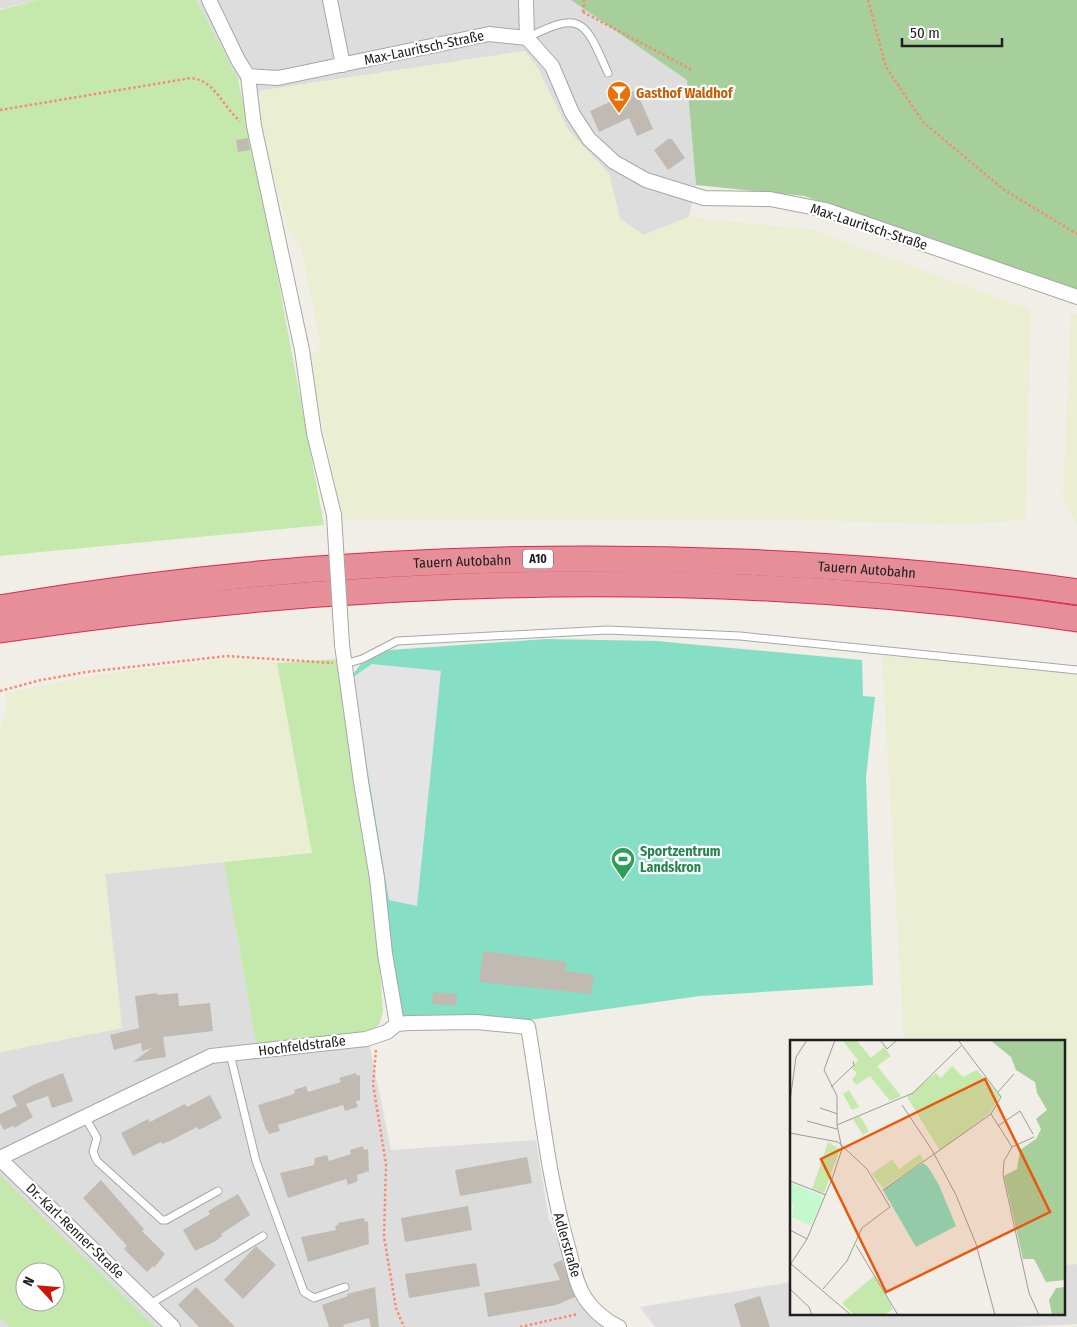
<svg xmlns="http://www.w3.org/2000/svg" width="1077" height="1327" font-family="'Fira Sans Condensed',sans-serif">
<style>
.residential{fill:#dedddd;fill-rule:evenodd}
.farmland{fill:#eaeed2}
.grass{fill:#c5e9ad;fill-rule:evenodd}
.forest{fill:#a6cf9c}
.pitch{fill:#86dec4}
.parking{fill:#e4e4e4}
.building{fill:#c1bab2}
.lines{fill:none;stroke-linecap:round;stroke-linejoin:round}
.lane-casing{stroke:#a7a7a7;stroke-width:9}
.street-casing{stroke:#a7a7a7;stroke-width:16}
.highway-casing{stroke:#d92955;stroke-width:27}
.path{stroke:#f88a6f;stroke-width:2.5;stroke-dasharray:2.5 2.5;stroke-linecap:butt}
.lane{stroke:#fff;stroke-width:7}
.street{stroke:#fff;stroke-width:14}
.highway{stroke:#e68f98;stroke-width:25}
.street-bridge-casing{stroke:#a7a7a7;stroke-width:16;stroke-linecap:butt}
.street-bridge{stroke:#fff;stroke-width:14}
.labels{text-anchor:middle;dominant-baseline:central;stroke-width:4.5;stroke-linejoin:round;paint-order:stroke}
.shield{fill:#fff;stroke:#636363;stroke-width:1}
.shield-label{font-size:12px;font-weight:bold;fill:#202020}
.street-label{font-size:14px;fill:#202020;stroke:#fff}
.food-label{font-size:14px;font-weight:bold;fill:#c56008;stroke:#fff;text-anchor:start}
.leisure-label{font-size:14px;font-weight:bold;fill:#27864d;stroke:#fff;text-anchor:start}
.inset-road{fill:none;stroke:#9d9c97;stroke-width:1}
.view{fill:#e8590c;fill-opacity:0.15;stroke:#e8590c;stroke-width:2.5}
.inset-edge{fill:none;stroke:#202020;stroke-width:2.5}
</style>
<rect width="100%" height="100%" fill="#f0eee6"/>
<path class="residential" d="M0,0h38l-38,9z
M196,0h375l116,79 9,106 -7,32 -45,18 -24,-16 -11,-45 -41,-44 -30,-61 -13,-18 -267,40 -20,-12z
M224,862l32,182 113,-1 22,107 145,-10 13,79 40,97 16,11h-605v-275l122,-24 -17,-154zM25,1272h30v30h-30z
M1077,1264v60l-62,3h-360l-15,-20 151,-25v31h272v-48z"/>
<path class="farmland" d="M525,51l13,18 30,61 41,44 11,45 24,16 45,-18 123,13 219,80 -6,210 -66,4 -199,-5h-417l-34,-160 12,-13 -19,-94 -13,-21 -29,-100 -2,-40z
M1071,313l6,2v211l-14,-27z
M882,655l195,18v590l-14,1v-223h-159z
M234,658l43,5 35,190 -207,21 17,154 -122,24v-322l7,-21 -1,-16 96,-19z"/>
<path class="grass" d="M38,0h158l42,79 18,82 68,364 -324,31v-546z
M338,659l35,213 10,140 -4,13 -11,7 -112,12 -32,-182 88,-9 -35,-190z
M0,1175l2,2 153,150h-145l-10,-9zM25,1272h30v30h-30z"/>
<path class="forest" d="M571,0h506v289l-16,-3 -257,-90 -108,-11 -9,-105z"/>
<path class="pitch" d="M546,639l110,2 206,19 1,36 12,1 -9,80 7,208 -173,11 -171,24 -133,-2 -46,-340 13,-17 27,-11z"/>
<path class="parking" d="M372,664l69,7 -24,235 -28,-6 -35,-212 -1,-11z"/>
<path class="building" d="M636,90l17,39 -16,7 -8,-18 -30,14 -9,-21z
M248,138l2,12 -12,2 -2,-12z
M668,139h4l13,19 -17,12 -14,-20z
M483,951l84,11 -2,9 29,4 -3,19 -112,-12z
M433,992l24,2 -1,12 -24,-2z
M157,993v2l21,-2 1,13 31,-3 3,28 -50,6 3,20 -33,5 19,-14 -10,3 -1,-8 -27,7 -4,-15 29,-7 -4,-32z
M63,1073l10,28 -21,7 -4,-12 -22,8 7,13 -19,11 -1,-2 -9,4 -4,-7v-9l17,-8 -5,-10 23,-12z
M356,1073l1,3 3,-1v25l-4,1 2,6 -13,4 -2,-6 -65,20 2,6 -11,3 -2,-4h-1l-8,-25 33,-10 4,-2 -1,-3 12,-4 2,6 33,-10 -2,-4z
M210,1095l12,23 -23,12 -2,-3 -25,13 -10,4 -1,-2 -28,14 -12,-23 27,-14 2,3 35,-18 2,3z
M363,1146l1,4 4,-1 1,22 -12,4 1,6 -10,4 -2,-6 -58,19 -8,-25 34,-8 1,-7 12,-3 2,6 22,-7 -1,-4z
M527,1157l5,26 -72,13 -5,-26z
M101,1180l43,49 -2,2 23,23 -11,14 -1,-2 -6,6 -23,-23 3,-3 -44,-48z
M238,1194l12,21 -29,19 1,2 -6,5 -21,10 -12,-21 27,-16 -2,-3z
M468,1206l4,24 -67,12 -4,-24z
M364,1218l1,4 3,-1 1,23 -61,18 -7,-25 35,-7 -1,-4 3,-1v-2z
M256,1246l20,19 -33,34 -19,-19z
M562,1260l13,37 -19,8 -68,12 -4,-24 76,-13 -7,-16z
M476,1263l4,23 -71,12 -4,-24z
M196,1287l39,40h-36l-21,-22z
M375,1287l4,40h-8l-2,-9 -26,7 1,2h-15l-7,-22 26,-9 -1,-2z
M760,1296l10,31h-29l-7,-23z"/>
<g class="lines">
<defs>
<path id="lane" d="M527,38c56,-29 58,-16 81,35
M345,664l17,-5 35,-18 211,-11 132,6 337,34
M230,1054l26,107 48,131 10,6 31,-11
M85,1117l12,21 -4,14 4,9 65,59h4l52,-29
M150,1304l113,-68"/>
<path id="street" d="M209,0l29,60 10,16 30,2 211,-44 38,4 25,28 20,47 17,26 25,23 32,18 58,18 66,1 56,11 251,87
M330,0l13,65
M526,0l1,38
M248,76l6,50 48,224 12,83 20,82
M342,645l19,137 16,96 8,76 12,70
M0,1158l211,-102 155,-17 21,-7 10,-8 12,-1 67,-1 52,5c13,74 19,148 40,220 5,17 7,36 17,51 8,12 21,23 34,29
M0,1159l173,168"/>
<g id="highway">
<path id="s1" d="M0,608c245,-42 493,-56 742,-46 111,5 224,13 335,30"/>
<path d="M0,630c355,-53 721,-65 1077,-11"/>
</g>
</defs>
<use href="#lane" class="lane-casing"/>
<use href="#street" class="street-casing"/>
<use href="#highway" class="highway-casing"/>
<path class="path" d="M868,0l18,67 37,55 80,67 74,45
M583,12l109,58
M583,12l1,-12
M0,110l191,-32c25,3 31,28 49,43
M0,691l41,-11 45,-8 141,-16 106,7
M376,1050l-3,34 13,80 -2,73 12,71 8,19
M520,1327l58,-13"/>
<use href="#lane" class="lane"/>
<use href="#street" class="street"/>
<use href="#highway" class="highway"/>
<defs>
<path id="street-bridge" d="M334,515l8,130"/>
</defs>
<use href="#street-bridge" class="street-bridge-casing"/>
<use href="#street-bridge" class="street-bridge"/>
</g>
<defs>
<symbol id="bar-pin" viewBox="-11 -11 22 30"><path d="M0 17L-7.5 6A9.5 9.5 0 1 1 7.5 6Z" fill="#e8710a" stroke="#fff"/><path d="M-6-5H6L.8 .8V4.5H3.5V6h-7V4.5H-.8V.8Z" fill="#fff"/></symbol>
<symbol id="stadium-pin" viewBox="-11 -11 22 30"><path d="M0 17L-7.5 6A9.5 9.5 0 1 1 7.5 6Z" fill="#2e9e5b" stroke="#fff"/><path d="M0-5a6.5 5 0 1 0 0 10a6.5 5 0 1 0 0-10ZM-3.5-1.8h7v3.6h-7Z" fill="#fff"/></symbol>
</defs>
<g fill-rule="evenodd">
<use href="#bar-pin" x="605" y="79" width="28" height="38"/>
<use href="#stadium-pin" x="609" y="845" width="28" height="38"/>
</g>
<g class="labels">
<rect class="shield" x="523" y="549.5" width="30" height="19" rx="4"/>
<g class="shield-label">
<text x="538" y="559">A10</text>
</g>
<g class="street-label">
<text transform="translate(424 48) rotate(-12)">Max-Lauritsch-Straße</text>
<text transform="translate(869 227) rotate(18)">Max-Lauritsch-Straße</text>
<text stroke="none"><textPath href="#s1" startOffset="465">Tauern Autobahn</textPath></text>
<text stroke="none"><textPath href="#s1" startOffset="870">Tauern Autobahn</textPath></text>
<text transform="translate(302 1046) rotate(-7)">Hochfeldstraße</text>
<text transform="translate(75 1231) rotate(44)">Dr.-Karl-Renner-Straße</text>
<text transform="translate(567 1245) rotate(74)">Adlerstraße</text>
</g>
<g class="food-label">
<text x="636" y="93">Gasthof Waldhof</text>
</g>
<g class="leisure-label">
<text x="640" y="851">Sportzentrum<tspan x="640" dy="16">Landskron</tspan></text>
</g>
</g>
<g transform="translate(790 1040)">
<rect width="275" height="275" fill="#f0eee6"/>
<path d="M52,0h14l15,18 13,-11 7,9 -14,10 24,30 -11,5 -20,-25 -14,9 -4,-6 5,-5 -5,-6 6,-8zM162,26l11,11 14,-7 23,26 -10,17 -50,38 -33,-54 29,-24 5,5zM59,50l10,17 -7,3 -9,-16zM70,76l9,15 -6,4 -10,-16zM38,102l12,7 -16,44 -12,-4zM130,114l4,7 -41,27 -11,-14 20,-15 7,10zM85,235l18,34 -9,6h-30l-12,-12z" fill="#c5e9ad"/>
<path d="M200,0h75v240l-19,2 -12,-23h-11l-19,-83 13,-7 3,-19 16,-11 5,-10 -5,-10 11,-9 -10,-17 -2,-11 -19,-12 -5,-13zM275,247v28h-13l-3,-15 7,-12z" fill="#a6cf9c"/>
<path d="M1,143l33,14 -13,29 -19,-9 2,-13 -4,-2z" fill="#c4f9cd"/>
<path d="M133,123l5,4 11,18 17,41 -40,21 -33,-57z" fill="#86dec4"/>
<path class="inset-road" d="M45,0l-11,30 13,26v29M90,0l7,9 10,-9M168,0l43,57 -10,17 21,33M41,47l23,-22 -1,-4M208,52l16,-18M0,61l6,-44 11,-17M112,65l30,45 24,45 20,49 19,71M30,68l18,6M17,81l30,8M208,86l22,-15 13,23M0,93l48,9 29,27 23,38 -28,21 -15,33 -24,28M222,107l-8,14 -1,14 26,118 10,22M222,107l22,-10M0,141l36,14M93,150l108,-76M0,190l17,9M66,205l42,70M1,224l60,51M0,225l17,-26 25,-60 10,-30 -5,-24 76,-32 48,-47M0,249l19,18 3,8"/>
<path class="view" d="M195,39l65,133 -164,80 -65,-133z"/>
<rect width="275" height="275" class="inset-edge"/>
</g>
<g transform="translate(40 1287) rotate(296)"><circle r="24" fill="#ffffff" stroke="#a6a6a6"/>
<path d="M0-4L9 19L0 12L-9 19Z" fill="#cc1503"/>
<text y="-8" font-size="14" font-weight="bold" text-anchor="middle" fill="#202020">N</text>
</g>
<path d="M902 38v8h100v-8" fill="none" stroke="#202020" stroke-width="2.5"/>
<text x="910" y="38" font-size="15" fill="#202020" stroke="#ffffff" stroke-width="4" paint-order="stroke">50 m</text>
</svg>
